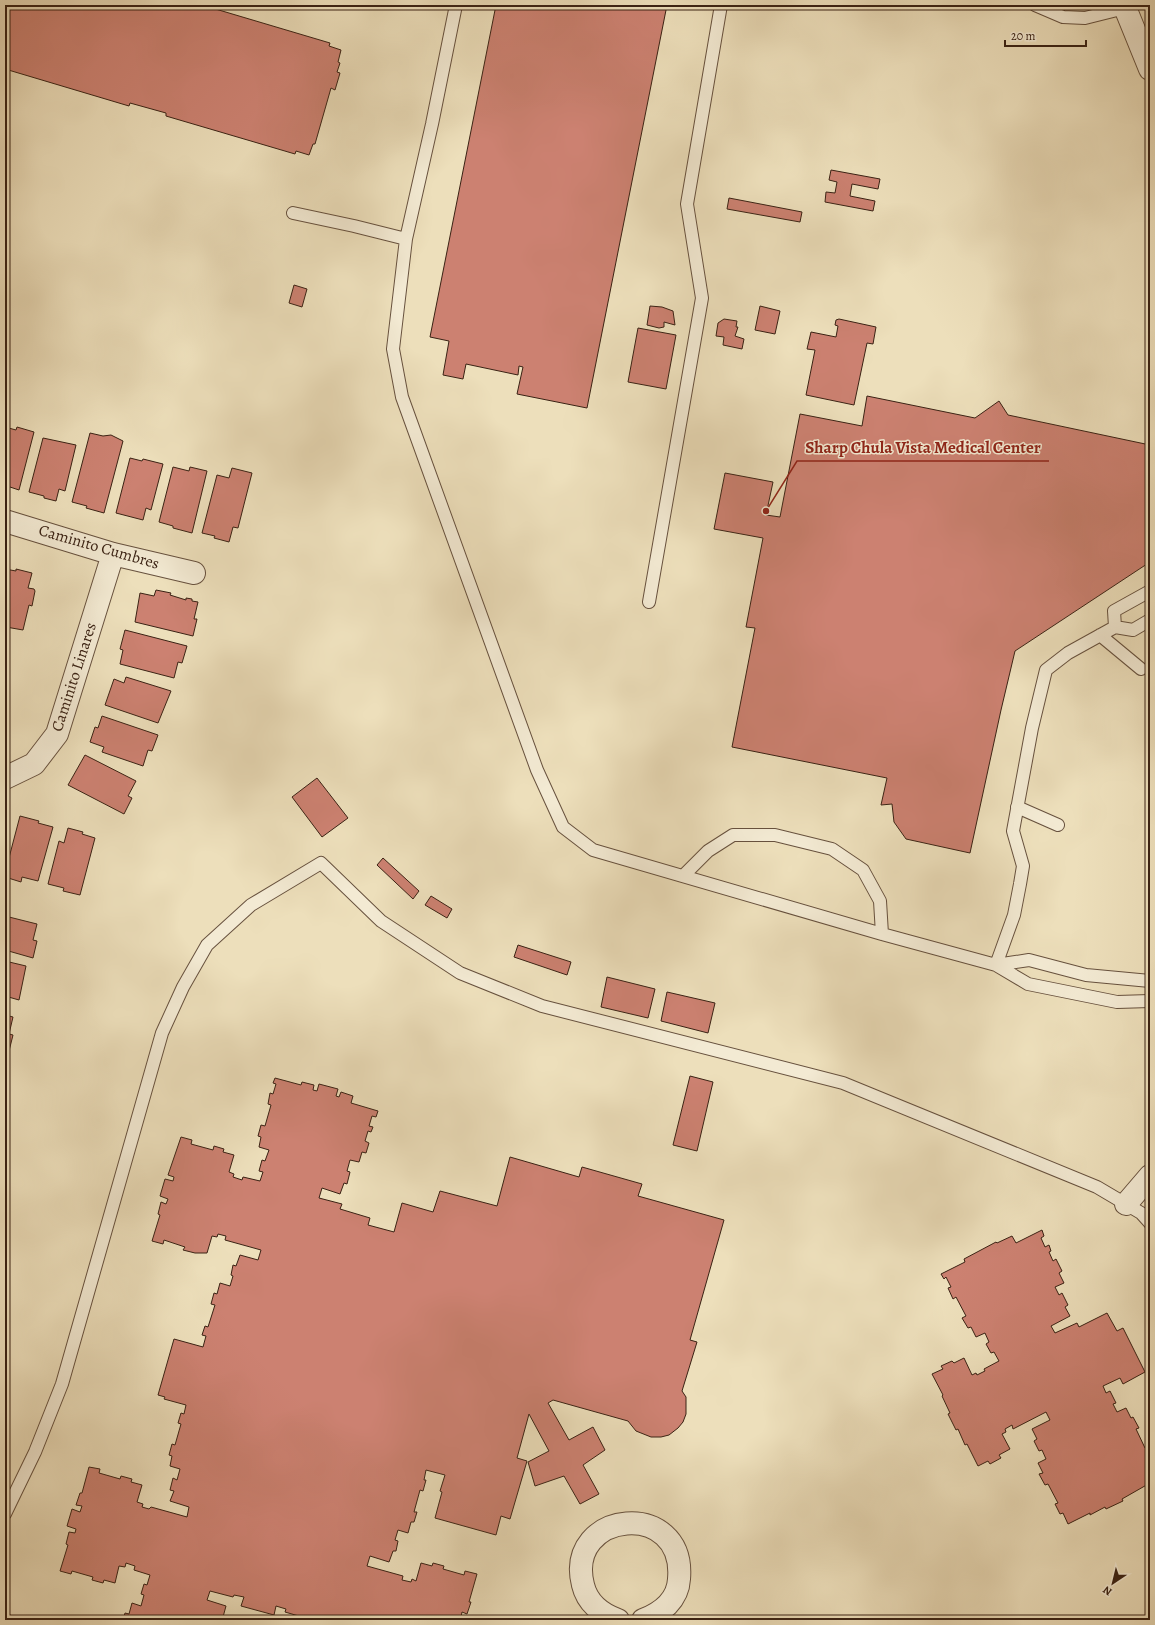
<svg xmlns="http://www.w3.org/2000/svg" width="1155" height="1625" font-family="Alegreya,serif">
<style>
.building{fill:#cc8171;stroke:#3a2214}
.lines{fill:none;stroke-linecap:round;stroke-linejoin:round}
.service-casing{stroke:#67513e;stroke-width:14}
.minor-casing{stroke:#67513e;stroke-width:24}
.tertiary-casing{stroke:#67513e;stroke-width:24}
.service{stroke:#f3ead3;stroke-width:12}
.minor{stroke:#f3ead3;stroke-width:22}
.tertiary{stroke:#f3ead3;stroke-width:22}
.labels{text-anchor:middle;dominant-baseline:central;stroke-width:3;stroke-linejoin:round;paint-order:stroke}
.street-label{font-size:16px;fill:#3a2214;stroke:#f3ead3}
.leader{fill:none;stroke:#8f2418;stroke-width:1.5}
.callout-dot{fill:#8f2418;stroke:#f3ead3;stroke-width:1.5}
.callout-label{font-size:17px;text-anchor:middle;font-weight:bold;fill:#8f2418;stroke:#f3ead3;stroke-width:3;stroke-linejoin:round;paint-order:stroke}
</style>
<rect width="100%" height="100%" fill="#eddfbb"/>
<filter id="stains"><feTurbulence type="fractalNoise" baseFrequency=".005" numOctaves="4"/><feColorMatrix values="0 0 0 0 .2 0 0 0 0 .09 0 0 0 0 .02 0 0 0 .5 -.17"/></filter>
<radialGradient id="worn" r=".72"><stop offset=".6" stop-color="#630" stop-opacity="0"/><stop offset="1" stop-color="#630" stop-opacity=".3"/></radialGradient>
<path class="building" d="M5,5h187l7,2v-2h3l128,38 -1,3 12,4 -3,12 2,1 -3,9 3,1 -5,17 -4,-2 -16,56h-2l-4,11 -13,-4 -1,3 -129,-38v-3l-36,-10 -1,3 -124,-37z
M496,5h171l-80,403 -70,-14 6,-27 -4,-1 -1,9 -52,-11 -3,15 -20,-4 6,-34 -19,-4z
M831,170l49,9 -2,10 -26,-5 -2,12 25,5 -2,10 -48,-9 1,-10 9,1 2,-11 -8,-2z
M729,198l73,14 -2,10 -73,-13z
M294,285l13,4 -5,18 -13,-4z
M650,306l12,1 11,4 2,14 -11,-3v5l-5,1 -12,-3z
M760,306l20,5 -5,23 -20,-4z
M724,319l13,2 -1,6h2l-3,9 9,3 -2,10 -19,-4 1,-8 -8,-1 2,-13z
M839,319l37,8 -3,17 -6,-1 -13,62 -48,-10 9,-45 -8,-1 4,-17 25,5 2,-11 -3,-1 1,-5z
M638,328l38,7 -10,54 -38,-7z
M867,396l108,22 24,-17 9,14 142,30v117l-135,89 -14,59 -31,143 -64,-14 -12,-17 -2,-18 -11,1 6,-27 -155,-31 23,-119 -9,-1 17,-89 -49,-9 11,-56 48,9 -7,33 14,2 20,-103 62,12z
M5,427l11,3 1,-3 17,5 -15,58 -12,-4 -2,3z
M90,433l13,3 8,-1 12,6 -19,72 -18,-5 1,-2 -15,-4z
M43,438l33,7 -11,46 -6,-2 -3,12 -12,-3v-2l-15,-4z
M130,458l12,3 1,-2 20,5 -12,46 -5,-2 -3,12 -27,-7z
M173,467l16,4 1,-4 17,4 -15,62 -19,-5v-2l-14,-4z
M232,468l20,5 -14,55 -5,-1 -4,15 -15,-4 1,-2 -13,-3 15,-58 12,3z
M5,569l11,2v-2l16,4 -4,15 6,1 1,2 -3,15 -3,-1 -6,25 -17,-3 -1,3z
M156,590l15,3 -1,2 16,5v-2l6,1v2l6,1 -4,17h3l-4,17 -58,-14 5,-29 14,3z
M125,630l62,16 -5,17 -4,-1 -4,16 -54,-14 3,-14 -3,-1z
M126,677l45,14 -13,32 -53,-18 9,-26 10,4z
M102,716l56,19 -6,16 -4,-1 -5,16 -41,-14 2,-5 -14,-5 5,-15 3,1z
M85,755l51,26 -8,15 4,2 -8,16 -56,-29z
M317,778l31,40 -26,19 -30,-40z
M20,816l19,5 -1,2 15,4 -15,54 -16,-4 -1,5 -16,-5v-4z
M68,828l15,4 -1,2 13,4 -15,57 -17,-4 1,-3 -16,-4 11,-43 5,2z
M383,858l36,33 -6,8 -36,-34z
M431,896l21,13 -5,9 -22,-13z
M5,916l32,8 -4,16 4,1 -4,17 -28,-8z
M518,945l53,17 -4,13 -53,-18z
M5,961l21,5 -7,34 -14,-4z
M607,977l48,12 -7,29 -47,-11z
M667,992l48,11 -7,30 -47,-12z
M5,1015l8,2 -4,17 4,1 -4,16 -4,-1z
M690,1076l23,6 -16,69 -24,-6z
M275,1078l26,7 1,-3 12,3 -1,5 4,1 2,-7 19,5 -2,7 3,1 2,-5 12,4 -2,7 27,8 -2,6 -4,-1 -3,10 4,1 -2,5 -3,-1 -3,10 4,2 -3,10 -4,-1 -3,10 -9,-2 -3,11 3,1 -3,12 -3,-1 -4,11 -18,-6 -3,10 23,6 -2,5 30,9 -2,7 26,7 8,-29 31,9 7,-21 57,15 13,-49 69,20 3,-10 60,17 -4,12 86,24 -34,120 7,2 -15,49 4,6v17l-3,8 -5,6 -9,7 -8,2h-10l-15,-6 -8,-10 -75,-21 -5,3 21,37 24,-13 12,23 -22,15 16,29 -19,10 -16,-28 -29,10 -7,-24 21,-11 -20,-37 -12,44 10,3 -17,58 -9,-3 -5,19 -61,-17 7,-26 -2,-1 5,-16 -19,-5 -2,10h2l-3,11 -3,-1 -6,22h3l-3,10h-3l-3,11 -10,-3 -3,10 3,1 -2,10h-3l-4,11 -19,-6 -3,10 36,10 -1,4 9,2 1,-3 4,2 5,-18 11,3 1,-3 11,3 -1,3 21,6 1,-4 12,3 -8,28h2l-4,12 -5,-2 -1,5 8,3h-160v-1l-24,-7 1,-3 -10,-3 -2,9 -33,-9 3,-9 -10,-2 -1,2 -23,-6 -3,9 19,6 -3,11h3l-1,3h-102l2,-7 4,1 3,-11 9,3 3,-11 -3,-1 3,-10 3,1 3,-10 -16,-5 1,-4 -9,-3 -1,4 -6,-1 -4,17 -11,-3 -1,3 -11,-3 1,-3 -21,-6 -1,3 -11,-3 8,-26 -2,-1 3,-12 6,1 1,-4 -9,-3 5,-17 8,3 2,-6 -6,-1 4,-12h2l7,-26 11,2 -1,4 21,6 1,-3 11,3 -1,3 11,3 -5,17 6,2 -1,3 7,2 2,-2 36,10 2,-10 -19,-6 4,-10 -4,-1 3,-12 4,2 3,-11 -10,-3 2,-10 -3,-1 3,-11 3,1 6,-21 -3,-1 3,-10 3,1 2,-9 -22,-6 1,-2 -7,-2 16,-56 29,8 3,-11 -4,-1 3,-9 3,1 7,-22 -4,-1 3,-11 3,1 3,-11 10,3 3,-10 -2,-1 2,-10 3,1 4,-11 18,5 3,-10 -36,-10 1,-4 -8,-2 -1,3 -5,-1 -5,17h-12l-12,-3 2,-3 -21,-7 -1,4 -11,-3 8,-26 -2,-1 3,-12 5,2 2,-5 -8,-3 5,-17 8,2 1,-4 -6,-2 13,-38 11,3 -1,4 22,6 1,-4 10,3 -1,3 11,3 -5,17 5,2 -1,3 9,3 1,-3 17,4 3,-9 -4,-1 3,-11 3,1 4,-11 -10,-3 2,-10 -3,-1 3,-11 4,1 6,-21 -3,-1 2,-11 3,1 3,-10 -3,-1z
M1042,1230l2,6 -3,2 4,9 4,-2 2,6 -2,1 4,9 3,-2 6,12 -3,2 5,10 -9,4 4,8 3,-2 6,12 -3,2 5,9 -19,10 4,7 22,-10 2,4 28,-14 10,18 6,-3 22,44 -22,12 -3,-6 -17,8 3,7 4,-2 6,12 -3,1 4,8 9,-4 5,10 2,-1 6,11 -3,1 9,19 3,-1 2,4v32l-28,16 1,2 -17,8 -1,-2 -15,8v-2l-22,11 -5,-11 -3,1 -5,-10 3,-1 -10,-19 -3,1 -6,-11 4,-1 -5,-10 8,-4 -4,-9 -3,1 -5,-10 3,-2 -5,-10 18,-9 -4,-8 -33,17 -1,-4 -7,4 1,3 -4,2 8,15 -11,6 2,3 -11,6 -2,-3 -10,5 -11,-22 -2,1 -7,-16 -2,1 -8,-16 2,-1 -8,-17 1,-1 -11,-21 11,-5 -2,-3 11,-5 2,2 10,-5 8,17 4,-2 1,2 8,-4 -1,-2 15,-8 -5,-9 -3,1 -5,-9 3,-2 -4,-9 -9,4 -5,-10 -3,1 -6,-10 4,-2 -10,-19 -3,2 -5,-11 3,-1 -5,-10 -2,2 -3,-5 24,-12 -1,-3 32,-17 1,1 15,-7 4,7z"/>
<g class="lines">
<defs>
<path id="service" d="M456,5l-24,119 -26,115 -13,110 9,48 135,373 26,57 30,23 289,84 114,31 32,19 89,18 33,-1
M1035,5l28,12 22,1 40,-10
M293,213l61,13 52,13
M649,602l53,-304 -15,-94 34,-199
M1115,627l-1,-16 36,-20
M1100,635l41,34
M1017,807l41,18
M683,876l25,-25 25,-16h42l57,14 31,21 17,31 2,33
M996,965l18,-50 6,-31 3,-18 -10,-35 19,-103 14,-58 22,-17 47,-26 18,3 17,-10
M996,965l33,-5 57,15 64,6
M5,1514l30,-62 27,-68 100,-351 21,-46 24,-42 44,-40 70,-42 60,58 79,52 82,33 301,77 254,104 44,26 9,10
M5,1619l1,1"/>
<path id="minor" d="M5,521l108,33 81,19
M5,778l29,-14 23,-30 56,-180
M1126,1204l24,-28
M618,1620c-17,-6 -31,-18 -35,-35 -19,-75 103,-87 96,-6 -1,21 -18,34 -36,41"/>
<path id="tertiary" d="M1124,5l26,64"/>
</defs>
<use href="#service" class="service-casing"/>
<use href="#minor" class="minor-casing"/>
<use href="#tertiary" class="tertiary-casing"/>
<use href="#service" class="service"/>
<use href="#minor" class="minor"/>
<use href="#tertiary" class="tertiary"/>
</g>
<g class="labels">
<g class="street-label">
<text transform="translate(99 547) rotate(16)">Caminito Cumbres</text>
<text transform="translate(74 677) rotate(-72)">Caminito Linares</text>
</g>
</g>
<path class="leader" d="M766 511L797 461H1049"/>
<circle class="callout-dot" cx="766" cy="511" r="4"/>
<g class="callout-label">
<text x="923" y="453">Sharp Chula Vista Medical Center</text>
</g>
<rect width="1155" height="1625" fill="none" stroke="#eddfbb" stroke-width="20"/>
<rect x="6" y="6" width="1143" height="1613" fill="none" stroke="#3a2214" stroke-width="2"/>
<rect x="10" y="10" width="1135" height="1605" fill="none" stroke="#3a2214"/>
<g transform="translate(1113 1583) rotate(215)" stroke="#f3ead3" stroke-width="3" paint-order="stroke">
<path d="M0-3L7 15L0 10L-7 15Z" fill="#3a2214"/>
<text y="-6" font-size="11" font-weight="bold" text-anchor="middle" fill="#3a2214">N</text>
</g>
<path d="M1005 40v6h81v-6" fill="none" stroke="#3a2214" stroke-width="2"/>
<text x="1011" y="40" font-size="12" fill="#3a2214" stroke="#f3ead3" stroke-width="3" paint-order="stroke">20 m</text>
<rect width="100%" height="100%" filter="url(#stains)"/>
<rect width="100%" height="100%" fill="url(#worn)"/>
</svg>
